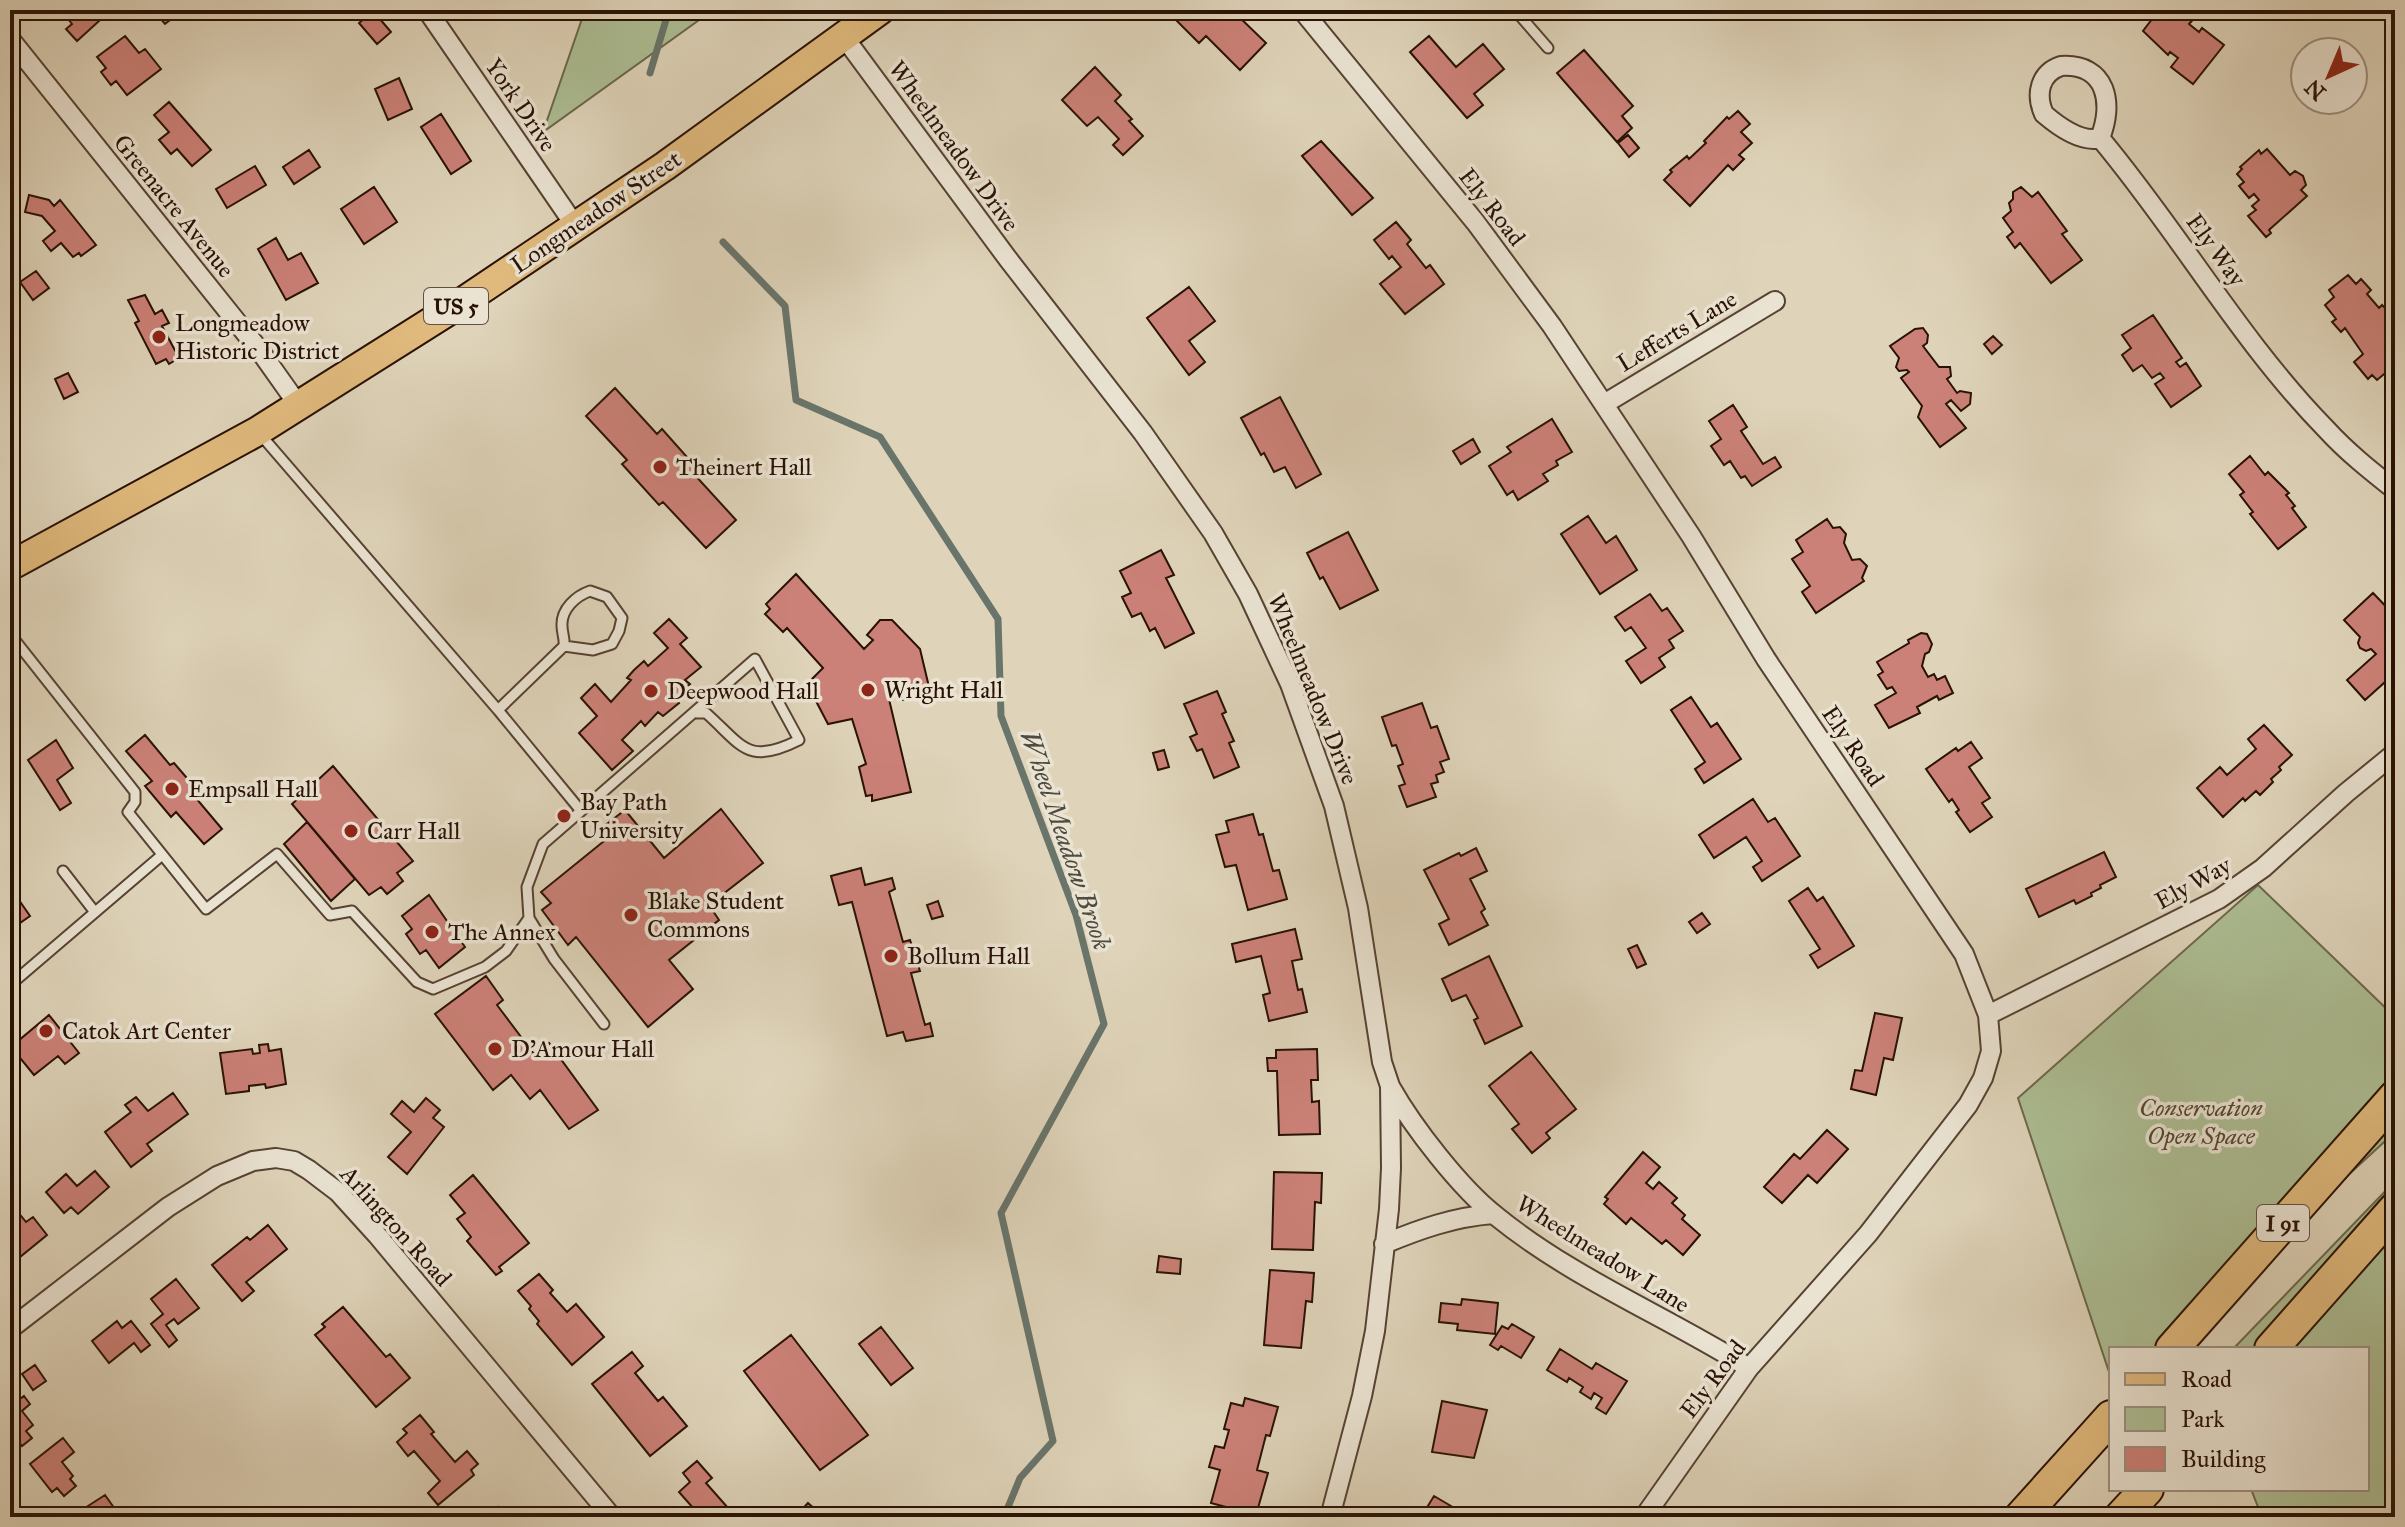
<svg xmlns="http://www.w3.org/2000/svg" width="2405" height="1527" font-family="'IM FELL Great Primer',serif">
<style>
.green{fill:#adbe94;stroke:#6b684c;stroke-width:2}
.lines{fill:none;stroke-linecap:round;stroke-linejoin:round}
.stream{stroke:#69756b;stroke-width:7}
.building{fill:#cc8178;stroke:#291105;stroke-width:2}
.service-casing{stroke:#564232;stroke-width:13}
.minor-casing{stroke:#564232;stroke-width:22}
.primary-casing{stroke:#291105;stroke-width:32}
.motorway-casing{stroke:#291105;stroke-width:36}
.service{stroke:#eae3d2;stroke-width:9}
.minor{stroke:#eae3d2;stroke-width:18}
.primary{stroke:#e0ba7d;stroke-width:28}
.motorway{stroke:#e0ba7d;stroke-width:32}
.poi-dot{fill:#8f2418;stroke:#eae3d2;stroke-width:3}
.labels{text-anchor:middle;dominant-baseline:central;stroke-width:7;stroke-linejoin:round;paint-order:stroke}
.shield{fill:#eae3d2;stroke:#635042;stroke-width:2}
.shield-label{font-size:22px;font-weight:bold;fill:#291105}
.street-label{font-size:24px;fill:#291105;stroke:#eae3d2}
.poi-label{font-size:24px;fill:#291105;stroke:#eae3d2;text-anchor:start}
.park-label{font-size:24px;font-style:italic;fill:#514530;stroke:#eae3d2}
.water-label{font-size:26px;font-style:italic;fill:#4e4b40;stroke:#eae3d2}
</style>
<rect width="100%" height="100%" fill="#dfd4ba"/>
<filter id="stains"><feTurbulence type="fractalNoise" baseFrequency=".0025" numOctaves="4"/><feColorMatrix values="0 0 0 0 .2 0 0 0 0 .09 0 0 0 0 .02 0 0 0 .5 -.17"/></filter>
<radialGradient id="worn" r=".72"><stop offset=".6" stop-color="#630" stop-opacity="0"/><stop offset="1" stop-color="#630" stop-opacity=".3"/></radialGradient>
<path class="green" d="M585,10h128l-170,122z
M2258,885l137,132v115l-236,217h-48v29l-93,-280z
M2395,1181v336h-133l-11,-28h116v-140h-134z"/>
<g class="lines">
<path class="stream" d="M650,73l19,-63
M723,242l62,64 11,94 84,37 118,182 3,97 75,199 28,109 -103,189 52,228 -33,37 -16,39"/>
</g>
<path class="building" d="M61,10h48l1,1 -33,30 -11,-12 6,-5z
M153,10h30l-18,14z
M1166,10h66l34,33 -26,27 -34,-34 -7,7z
M2159,10l15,3 2,-3h17l5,4 -9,10 10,8 3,-4 22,17 -31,39 -22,-17 7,-9 -8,-6 -2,3 -25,-24z
M373,11l18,21 -14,12 -18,-21z
M125,36l14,17 6,-4 16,20 -34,26 -11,-14 -5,4 -10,-13 5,-4 -9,-11z
M1429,36l27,31 27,-23 21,25 -30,25 9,11 -16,13 -57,-66z
M1584,50l49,56 -11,10 10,12 -15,14 -60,-69z
M1095,67l26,28 -6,6 17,18 -3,2 14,15 -20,19 -10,-10 6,-6 -21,-22 -11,9 -25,-26z
M399,78l13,31 -24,11 -13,-31z
M169,102l42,48 -19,16 -15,-17 -6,5 -12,-14 10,-8 -15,-17z
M1738,111l12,13 -9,8 11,11 -13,12 5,4 -11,11 -5,-5 -38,41 -26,-26 8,-8 -2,-2 17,-14 2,3 17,-16 -2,-2 23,-24 2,2z
M441,114l30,47 -20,13 -30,-47z
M1628,135l11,13 -10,9 -11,-14z
M1321,141l52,57 -21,17 -50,-59z
M2267,149l23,26 5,-4 8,5 3,9 -5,5 6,6 -38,34 2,3 -5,4 -18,-21 8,-6 -4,-4 7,-6 -5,-6 -5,4 -10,-12 5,-4 -7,-8 5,-5 -2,-2 19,-17 2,4z
M309,150l11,17 -26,17 -11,-17z
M255,166l11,19 -39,23 -11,-19z
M374,187l23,35 -33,22 -23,-35z
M2021,187l11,10 6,-5 29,39 -5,3 20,26 -31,23 -31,-40 -5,5 -8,-11 6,-5 -10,-14 8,-7 -2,-8 4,-4v-7z
M29,195l20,5 5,6 6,-6 36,45 -15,11 -2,-3 -6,4 -12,-14 -10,8 -8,-10 12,-10 -13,-15 -17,-4z
M1396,222l15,18 -4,4 19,24 4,-3 14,19 -39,30 -25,-30 21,-17 -9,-11 -3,3 -15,-19z
M276,238l12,22 13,-7 17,30 -32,17 -28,-51z
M36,271l13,17 -16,12 -13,-18z
M2348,275l8,9 5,-5 10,11 -4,4 12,14 3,-3 11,11 2,-2v51l-18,15 -5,-5 -4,4 -14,-17 9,-8 -18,-26 -4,4 -9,-10 4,-3 -11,-14 9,-8 -5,-7z
M1189,287l26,34 -26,20 16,21 -16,13 -42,-57z
M145,295l10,19 7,-4 7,13 -7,3 17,32 -10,6 -3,-5 -10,5 -21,-41 4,-2 -11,-21z
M2153,315l29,43 -6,4 4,5 6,-4 15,23 -30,21 -16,-23 9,-6 -4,-5 -8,5 -10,-13 -9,6 -11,-16 9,-7 -9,-13z
M1923,328l5,7 -1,8 -4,3 16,21h11l1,9 -4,3 10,14 3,-2 11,2 -1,11 -9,7 -10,-11 -5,4 20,24 -26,19 -22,-30 4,-11 -21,-28 8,-6 -2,-2 -8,1 -3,-4 3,-9 -9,-12 25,-17z
M1993,336l9,9 -10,9 -8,-10z
M68,373l10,19 -14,7 -9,-20z
M615,388l42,46 5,-5 32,36 4,4 -5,4 43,47 -30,28 -43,-46 -4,3 -37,-41 5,-4 -41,-44z
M1280,397l41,77 -25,14 -11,-21 -11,5 -10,-19 -3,2 -20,-37z
M1733,405l14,22 -6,4 22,33 12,-7 6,10 -29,19 -7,-10 -4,2 -11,-17 -6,4 -13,-19 10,-7 -12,-18z
M1552,419l20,33 -16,9 2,4 -15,9 5,7 -30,19 -5,-9 -6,4 -18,-29 22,-14 -4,-5z
M1473,439l7,13 -19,12 -8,-13z
M2250,456l15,19 3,-3 21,21 -3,2 9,11 -3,2 14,19 -28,22 -28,-35 3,-2 -13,-17 4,-3 -15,-18z
M1588,516l18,27 10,-7 21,34 -37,24 -39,-60z
M1827,519l6,9 7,-1 6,7 -2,9 8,17 8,-1 7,7 -5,12 2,3 -48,32 -14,-21 8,-6 -18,-27 11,-7 -7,-12z
M1348,532l30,58 -38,19 -17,-32 -3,2 -13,-26z
M1161,550l13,25 -8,3 28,55 -29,15 -10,-20 -5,3 -9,-18 -9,4 -10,-20 9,-4 -11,-22z
M796,574l68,75 9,-9 -6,-5 13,-15h12l28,29 9,38 -11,11 -15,2 -2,-8 -13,3 23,97 -39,9v-6l-6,1 -7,-29 7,-3 -14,-45 -24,5 -21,-40 16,-16 -36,-40 -4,4 -18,-18 5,-5 -4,-5z
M2373,593l22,23v39l-7,7 7,11 -30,27 -18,-20 29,-26 -5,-5 -5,2 -6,-3 -2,-5 2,-6 -16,-17z
M1650,594l12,17 5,-3 16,23 -14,9 5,8 -15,10 6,9 -24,16 -15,-22 20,-13 -15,-21 -6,4 -10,-14z
M669,619l18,19 -7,6 21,23 -16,13 5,4 -15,14 4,5 -16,13 -5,-4 -13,14 -4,-5 -19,19 11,11 -21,19 -33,-37 18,-17 -16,-18 14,-14 16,18 20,-22 -4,-2 7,-8 10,-9 4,5 20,-18 -14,-15z
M1921,633l6,1 5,10 -3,8 -4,2 -3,12 6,11 6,-3 3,6 8,-4 8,17 -14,7 -2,-4 -20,11 3,6 -31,15 -14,-23 21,-12 -4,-6 -5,2 -9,-14 5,-3 -6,-10 32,-19 -1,-3z
M1217,691l9,21 -4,2 12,27 -5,2 10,24 -25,11 -12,-29 -5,2 -7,-14 7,-3 -13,-30z
M1691,697l20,30 6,-4 24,36 -37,24 -9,-14 10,-7 -34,-52z
M1422,703l9,25 6,-2 12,33 -9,3 4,10 -8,3 2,7 -7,2 5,13 -29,10 -8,-21 6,-2 -7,-18 5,-2 -7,-19 -4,1 -10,-29z
M2264,725l28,30 -13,12 2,3 -10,9 2,3 -13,13 -4,-4 -11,10 -2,-3 -20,19 -26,-29 23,-21 7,8 29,-26 -8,-10z
M145,735l25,30 4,-2 25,29 -4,5 27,32 -18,15 -28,-32 -5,5 -26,-31 7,-5 -26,-30z
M56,740l17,28 -16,12 14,23 -11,7 -32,-50z
M1971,742l11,16 -13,9 21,31 -8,5 10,14 -22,15 -14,-20 3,-2 -7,-11 -3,3 -23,-33 30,-21 2,3z
M1164,750l5,17 -11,3 -5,-17z
M333,766l80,95 -16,12 6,8 -16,13 -6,-7 -12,8 -77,-91z
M1753,799l15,23 7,-4 25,38 -38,25 -9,-14 9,-6 -16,-24 -32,21 -15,-23z
M721,809l42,54 -54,42 10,15 -50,40 24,29 -45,38 -72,-90 -8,8 -26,-35 9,-7 -10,-11 68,-55 -6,-10 22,-17 39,48z
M1253,814l6,21 4,-1 10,37 6,-1 8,29 -39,11 -12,-45 -11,2 -9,-32 13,-3 -3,-11z
M307,822l48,57 -24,22 -47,-57z
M1476,848l11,23 -17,8 15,30 -4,3 7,13 -39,20 -10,-21 10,-5 -25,-49 35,-17 2,3z
M2104,852l12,25 -16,8 1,3 -10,5 1,3 -16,8 -2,-4 -35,17 -13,-28z
M861,868l4,17 27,-7 3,11 -6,3 14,50 7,-2 10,31 -9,2 14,52 5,-2 3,13 -27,5 -3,-9 -16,4 -35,-134 -13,3 -8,-29z
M10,887l20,29 -20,14z
M1808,888l9,13 6,-4 31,49 -36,22 -8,-13 10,-6 -31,-48z
M429,895l36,52 -26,21 -13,-18 -6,4 -14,-20 6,-5 -10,-13z
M938,901l5,15 -11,3 -5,-14z
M1702,913l8,11 -13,9 -8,-11z
M1295,929l7,30 -10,2 6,29 4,-1 5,23 -38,9 -6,-26 7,-2 -9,-37 -25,6 -4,-18z
M1637,945l9,19 -9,4 -9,-19z
M1489,956l33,70 -37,18 -11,-24 4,-2 -12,-23 -14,6 -10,-22z
M486,976l17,24 -6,5 37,49 15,-11 49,67 -29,19 -29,-39 -10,9 -19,-24 -18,15 -58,-76z
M1875,1013l27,5 -9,42 -9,-2 -8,37 -25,-6 4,-19 7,1z
M49,1015l30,38 -14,11 -7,-8 -24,19 -23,-28z
M268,1044l1,7 12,-2 5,35 -20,4 -1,-4 -16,2v5l-23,3 -6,-41 32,-4 1,5 7,-1 -1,-8z
M1317,1049l1,31h-7l1,22 7,-1 1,33 -41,1 -2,-64h-9l-1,-13h9v-8z
M1531,1052l45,57 -30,24 4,5 -18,15 -20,-24 7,-5 -30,-38z
M173,1093l15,21 -41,30 5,7 -21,16 -26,-35 26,-20 -6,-7 11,-8 12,14z
M426,1098l14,12 -7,8 11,9 -37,47 -19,-17 23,-25 -20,-18 11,-13 12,11z
M1827,1130l21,19 -31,34 -9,-8 -26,28 -18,-16 30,-33 6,5z
M1643,1152l17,15 -14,16 7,6 6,-7 18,16 -5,5 13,12 -3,4 18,16 -17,20 -17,-15 -4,4 -31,-26 -5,6 -22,-20 4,-5 -3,-2z
M95,1171l14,16 -31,27 -7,-7 -7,6 -18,-21 20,-18 11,12z
M1274,1172l48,1 -1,30 -6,-1 -2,48 -41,-1z
M473,1175l56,68 -30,24 3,4 -6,4 -29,-34 4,-4 -14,-18 8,-6 -15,-18z
M10,1202l16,20 7,-5 14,18 -27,22 -10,-12z
M268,1225l19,24 -41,33 8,9 -12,10 -30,-36 35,-28 3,3z
M1159,1256l22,3 -1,15 -23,-2z
M1270,1270l44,3 -2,29 -6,-1 -5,47 -37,-3z
M539,1274l14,16 -3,3 17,19 9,-8 28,33 -32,28 -35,-41 2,-3 -10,-12 2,-3 -13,-15z
M176,1279l23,29 -21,16 -4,-5 -8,6 11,15 -8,7 -18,-23 12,-10 -12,-15z
M1462,1299l36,4 -3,31 -38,-4 1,-6 -19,-2 2,-19 20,2z
M343,1307l43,50 4,-3 20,24 -34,29 -61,-72 10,-8 -3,-3z
M117,1321l5,7 9,-7 19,24 -9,7 -7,-9 -25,20 -17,-22z
M1512,1324l22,13 -13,21 -20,-12 -3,4 -8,-5 12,-19 6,3z
M881,1327l32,41 -22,17 -32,-41z
M791,1335l77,100 -48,35 -76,-99z
M1560,1349l32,20 4,-6 31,18 -21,33 -10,-6 6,-10 -8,-5 -3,6 -11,-7 3,-5 -14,-9 -2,4 -20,-12z
M632,1352l11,14 -8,7 23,28 5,-4 24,29 -37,30 -58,-72z
M35,1365l11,16 -13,9 -11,-16z
M24,1396l6,8 -8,7 11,14 -7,6 6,7 -10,8 -7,-8 -3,3 -2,-2v-36l4,-3 2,2z
M1245,1398l33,9 -8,29 -4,-1 -9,35 11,3 -12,42 -45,-12 9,-33 -11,-3 6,-21 9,2 5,-18 -5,-1 7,-26 12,3z
M1442,1401l45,9 -13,48 -42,-6z
M420,1415l14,17 -3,2 24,28 12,-11 11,13 -7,6 3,5 -36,30 -10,-12 12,-12 -26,-30 -6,5 -11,-14 10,-9 -4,-4z
M63,1438l11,14 -12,10 11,14 -3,3 6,7 -12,10 -7,-8 -5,4 -22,-28z
M697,1461l15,17 -6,5 30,34h-35l-22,-25 11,-10 -7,-9z
M105,1495l12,17 -7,5h-39z
M1434,1496l34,20v1h-47z
M808,1503l16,14h-29z
M498,1507l9,10h-20z"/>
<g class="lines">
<defs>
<path id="service" d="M1515,10l33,38
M260,434l238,276
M10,634l125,158v10l-7,10 78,97 71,-55 53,61 22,-4 65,71 16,7 52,-22 21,-16 23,-33
M564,646c1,-7 -2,-13 -2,-20 -1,-17 14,-30 28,-35l17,6 15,21 -3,13 -7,13 -19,6 -29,-4 -66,64 83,101 174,-152 44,81c-52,26 -56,6 -93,-27h-9
M581,811l-38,33 -16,43 2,31 25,41 50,65
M63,871l31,40
M10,985l152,-130"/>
<path id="minor" d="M427,10l149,217
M1302,10l174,213 76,103 139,210 75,123 198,295 24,61 3,36 -8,27 -15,27 -100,129 -119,134 -105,149
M844,37l164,222 135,174 70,100 35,61 42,90 44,122 24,102 24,154 8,24 1,82 -2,41 -14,122 -13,65 -32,121
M10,39l250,312 39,55
M2061,66c46,-3 53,38 39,72 -19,5 -42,-12 -56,-24 -9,-20 -4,-41 17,-48z
M2100,138c79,94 140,203 226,291 21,23 45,42 69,61
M1604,404l171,-103
M1988,1015l231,-116 44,-31 83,-75 49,-40
M1391,1088c22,39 70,101 105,128 76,62 170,100 253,152
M1384,1244c36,-15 70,-27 109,-30
M10,1329l158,-122 49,-31 36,-15 23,-3 18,3 15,9 29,22 39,43 235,282"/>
<path id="primary" d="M10,566l248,-135 203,-128 204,-137 215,-156"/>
<path id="motorway" d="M2172,1349l223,-252
M2271,1349l124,-140
M2021,1517l90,-100
M2121,1517l26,-28"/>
</defs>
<use href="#service" class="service-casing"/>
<use href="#minor" class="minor-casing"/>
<use href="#primary" class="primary-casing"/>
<use href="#motorway" class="motorway-casing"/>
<use href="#service" class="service"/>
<use href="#minor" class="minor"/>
<use href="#primary" class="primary"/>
<use href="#motorway" class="motorway"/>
</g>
<g class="poi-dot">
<circle cx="159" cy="337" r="8"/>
<circle cx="660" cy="467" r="8"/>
<circle cx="868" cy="690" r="8"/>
<circle cx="651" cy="691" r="8"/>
<circle cx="172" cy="789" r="8"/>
<circle cx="564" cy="816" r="8"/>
<circle cx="351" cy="831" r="8"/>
<circle cx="631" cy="915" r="8"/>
<circle cx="432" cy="932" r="8"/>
<circle cx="891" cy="956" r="8"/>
<circle cx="46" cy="1031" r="8"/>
<circle cx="495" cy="1049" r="8"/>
</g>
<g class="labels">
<g class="shield">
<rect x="424" y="288" width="64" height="36" rx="6"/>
<rect x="2257" y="1205" width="52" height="36" rx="6"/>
</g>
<g class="shield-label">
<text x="456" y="306">US 5</text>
<text x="2283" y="1223">I 91</text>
</g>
<g class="street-label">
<text transform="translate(521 105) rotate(56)">York Drive</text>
<text transform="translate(954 146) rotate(54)">Wheelmeadow Drive</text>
<text transform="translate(174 206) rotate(51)">Greenacre Avenue</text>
<text transform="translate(1492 207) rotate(52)">Ely Road</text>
<text transform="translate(596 212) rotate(-34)">Longmeadow Street</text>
<text transform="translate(2216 250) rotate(54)">Ely Way</text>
<text transform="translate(1677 331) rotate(-31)">Lefferts Lane</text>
<text transform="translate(1313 689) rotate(68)">Wheelmeadow Drive</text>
<text transform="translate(1853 746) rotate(56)">Ely Road</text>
<text transform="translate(2193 883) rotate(-29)">Ely Way</text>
<text transform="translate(396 1226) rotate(48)">Arlington Road</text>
<text transform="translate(1603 1254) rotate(32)">Wheelmeadow Lane</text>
<text transform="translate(1713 1379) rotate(-53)">Ely Road</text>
</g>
<g class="poi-label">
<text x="175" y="323">Longmeadow<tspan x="175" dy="28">Historic District</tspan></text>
<text x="676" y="467">Theinert Hall</text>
<text x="884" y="690">Wright Hall</text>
<text x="667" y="691">Deepwood Hall</text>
<text x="188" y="789">Empsall Hall</text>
<text x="580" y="802">Bay Path<tspan x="580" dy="28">University</tspan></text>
<text x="367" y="831">Carr Hall</text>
<text x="647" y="901">Blake Student<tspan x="647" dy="28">Commons</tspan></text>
<text x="448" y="932">The Annex</text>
<text x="907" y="956">Bollum Hall</text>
<text x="62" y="1031">Catok Art Center</text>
<text x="511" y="1049">D'Amour Hall</text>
</g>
<g class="park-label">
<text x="2201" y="1108">Conservation<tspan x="2201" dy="28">Open Space</tspan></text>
</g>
<g class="water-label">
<text transform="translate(1066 840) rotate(71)">Wheel Meadow Brook</text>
</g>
</g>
<rect width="2405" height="1527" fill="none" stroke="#dfd4ba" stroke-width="40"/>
<rect x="12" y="12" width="2381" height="1503" fill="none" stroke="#291105" stroke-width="4"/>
<rect x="20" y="20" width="2365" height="1487" fill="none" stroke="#291105" stroke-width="2"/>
<rect x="2109" y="1347" width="260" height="144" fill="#eae3d2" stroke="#9d8f80" stroke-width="2"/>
<rect x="2125" y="1373" width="40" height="12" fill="#e0ba7d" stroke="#9d8f80" stroke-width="2"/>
<text x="2181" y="1387" font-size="24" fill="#291105">Road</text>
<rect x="2125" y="1407" width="40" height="24" fill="#adbe94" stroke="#9d8f80" stroke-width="2"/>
<text x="2181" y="1427" font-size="24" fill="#291105">Park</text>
<rect x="2125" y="1447" width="40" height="24" fill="#cc8178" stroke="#9d8f80" stroke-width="2"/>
<text x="2181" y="1467" font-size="24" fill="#291105">Building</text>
<g transform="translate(2329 76) rotate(224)"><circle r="38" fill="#eae3d2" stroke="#9d8f80" stroke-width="2"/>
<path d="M0-6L14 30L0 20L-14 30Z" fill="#8f2418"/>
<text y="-12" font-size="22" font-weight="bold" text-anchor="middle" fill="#291105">N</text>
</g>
<rect width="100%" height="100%" filter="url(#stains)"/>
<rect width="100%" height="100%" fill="url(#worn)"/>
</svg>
